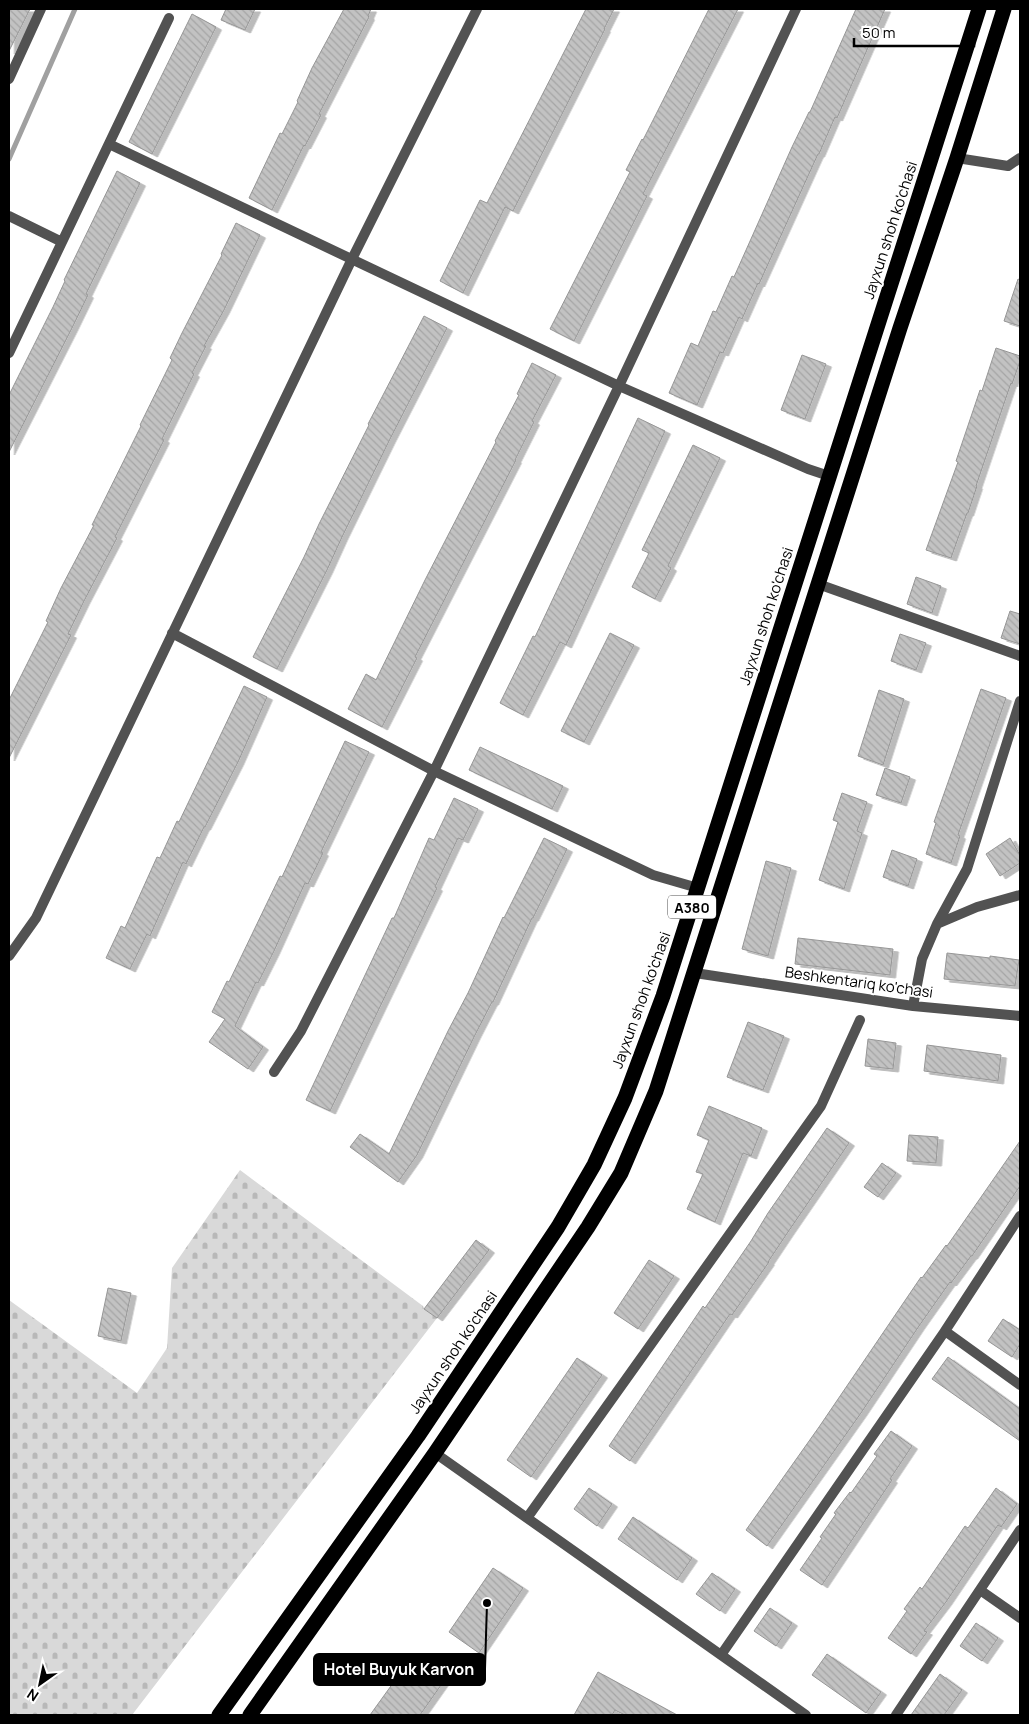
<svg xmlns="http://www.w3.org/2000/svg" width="1029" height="1724" font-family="Manrope,sans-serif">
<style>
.cemetery{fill:url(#cemetery-stones)}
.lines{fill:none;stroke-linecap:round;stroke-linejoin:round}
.stream{stroke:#a0a0a0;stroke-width:5}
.building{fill:url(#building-back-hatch);stroke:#969696;filter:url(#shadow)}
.street{stroke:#525252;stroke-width:10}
.highway{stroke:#000;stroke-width:15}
.labels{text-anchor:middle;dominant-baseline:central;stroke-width:4;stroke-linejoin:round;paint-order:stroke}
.shield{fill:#fff;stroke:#4c4c4c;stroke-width:1}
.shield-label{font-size:14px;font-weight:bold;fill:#000}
.street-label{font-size:15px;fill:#000;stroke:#fff}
.leader{fill:none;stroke:#000;stroke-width:2}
.callout-dot{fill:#000;stroke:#fff;stroke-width:2}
.callout{fill:#000;stroke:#000;stroke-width:2}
.callout-label{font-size:16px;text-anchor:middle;font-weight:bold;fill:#fff}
</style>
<defs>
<pattern id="cemetery-stones" width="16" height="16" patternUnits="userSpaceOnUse" patternTransform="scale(1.25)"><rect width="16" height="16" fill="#d9d9d9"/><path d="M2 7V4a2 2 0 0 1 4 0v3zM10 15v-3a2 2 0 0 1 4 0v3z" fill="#b8b8b8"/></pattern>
<pattern id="building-back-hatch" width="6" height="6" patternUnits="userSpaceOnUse" patternTransform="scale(1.25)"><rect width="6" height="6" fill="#c2c2c2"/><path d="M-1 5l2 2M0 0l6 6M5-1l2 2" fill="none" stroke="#a5a5a5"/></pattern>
<filter id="shadow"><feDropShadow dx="5.5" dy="3" stdDeviation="0" flood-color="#0004"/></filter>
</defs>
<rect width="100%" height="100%" fill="#fff"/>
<path class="cemetery" d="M240,1170l183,136 1,3 13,9 -305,397h-123v-415l128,93 30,-45 5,-80z"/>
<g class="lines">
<path class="stream" d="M9,159l66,-150"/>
</g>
<path class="building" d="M9,9h21l-21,42z
M226,9h29l-10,21 -24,-10z
M344,9h27l-3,7 1,1 -50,97 2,1 -16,31 -1,-1 -32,65 -23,-12 31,-65 2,1 16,-32 -1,-1 15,-33z
M586,9h28l-10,20h1l-92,182 -8,-4 -42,86 -23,-12 40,-81 7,3z
M709,9h29l-95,185 4,2 -73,145 -24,-12 80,-157 -4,-2 16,-31 1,1z
M856,9h29l-48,109 -2,-1 -16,37h-1l-59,130 -1,-1 -16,36 -3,-2 -16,36 -3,-1 -23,53 -28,-12 22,-50 7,3 15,-35 3,1 16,-36 2,1 58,-130 17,-35h1z
M192,14l24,13 -64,127 -23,-12z
M117,171l23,12 -54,111 2,1 -16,33 -63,124v-57l44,-88 12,-26 -1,-1z
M236,223l24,12 -36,75 -20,36h2l-14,27 2,1 -32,65 2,1 -49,97 2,1 -33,63 -16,33 3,1 -62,123v-58l39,-78 -2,-1 15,-33 33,-63h-2l49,-99 -1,-1 32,-65 -2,-2 12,-25 40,-78 -1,-1z
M1018,279l2,1v46l-16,-5z
M424,316l23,12 -57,111 -48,98 -15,33 -50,99 -24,-12 51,-100 15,-33 50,-99 -1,-1z
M996,348l24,8v5l-8,23 -1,-1 -35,103h1l-9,27h-1l-16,45 -25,-8 32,-88 -2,-1 24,-71 2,1z
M802,355l24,9 -21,55 -24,-9z
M532,363l24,12 -24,46 2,1 -19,38h1l-101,197 2,1 -35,69 -34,-18 18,-35 10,6 49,-100 71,-138 -1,-1 24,-46 -2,-1z
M638,418l27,13 -99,214 -6,-3 -37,73 -23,-12 33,-67 2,1z
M693,445l27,13 -52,108 3,2 -16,31 -23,-12 17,-34 -7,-3z
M916,577l25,9 -9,27 -25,-9z
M1010,611l10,3v30l-19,-6z
M610,633l24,12 -50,97 -23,-11z
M900,634l26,9 -10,27 -25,-9z
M244,686l23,11 -29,65 -33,65h-1l-18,37 -3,-2 -33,74 -3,-2 -17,35 -24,-11 15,-32 4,2 32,-71 3,1 17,-37 2,1z
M981,689l25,9 -48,137 2,1 -9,27 -25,-9 10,-31 -2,-1z
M879,690l25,9 -21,66 -25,-9z
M345,741l24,11 -48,100 2,1 -15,31 -3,-1 -31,68 -16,32 -2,-1 -21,44 28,21 -15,22 -39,-27 16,-23 -13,-7 15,-31 2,1 51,-106 2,1z
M480,747l83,39 -11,23 -83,-39z
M885,768l25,9 -9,26 -25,-8z
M842,793l25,9 -10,29 5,2 -18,56 -25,-9 19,-58 -5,-2z
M454,798l24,11 -15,31 -5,-2 -23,49 2,1 -107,223 -24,-11 86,-182h2l35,-80 5,2z
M544,838l23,11 -34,69h-1l-39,84h-1l-17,33 -58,120 -19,27 -48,-35 10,-13 29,20 59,-123 20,-38 35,-76 1,1z
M1010,838l10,17v8l-20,13 -14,-22z
M892,850l25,9 -9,27 -25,-9z
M766,861l25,7 -23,88 -26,-7z
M798,938l95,11 -3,26 -95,-11z
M947,953l43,5v-2l29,4 -4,26 -71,-7z
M748,1022l36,14 -21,54 -36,-13z
M868,1039l28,4 -3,26 -28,-3z
M927,1045l74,10 -3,26 -74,-10z
M709,1106l53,22 -11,28 -8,-3 -28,69 -28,-13 16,-35 -7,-2 13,-32 -12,-5z
M827,1128l22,15 -61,89 -20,30h1l-37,53 -2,-1 -100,147 -21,-15 94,-140 2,2 46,-67 17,-28z
M909,1135l29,2 -2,26 -29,-2z
M1020,1141v45l-48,70h-1l-20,27 -1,-1 -31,44 -58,87 -94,133 -21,-16 73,-103 102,-150 1,1 24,-33 1,1z
M882,1163l14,10 -18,24 -14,-10z
M476,1240l13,10 -52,68 -13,-9z
M649,1260l25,16 -36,53 -24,-16z
M108,1288l23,5 -10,48 -23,-5z
M1003,1319l17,11v14l-8,13 -24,-16z
M948,1357l72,52v32l-88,-62z
M577,1358l25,17 -71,102 -24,-17z
M891,1431l21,15 -22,33 2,1 -70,105 -22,-15 22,-32 -2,-1 16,-23 -2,-1 16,-21 1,1 26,-37 -3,-2z
M589,1488l23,16 -15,22 -23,-17z
M996,1488l21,16 -16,23 -3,-2 -52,77 -22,29 3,1 -16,22 -23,-16 19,-27 -3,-2 16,-22 2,2 43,-63 3,2z
M633,1517l59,41 -15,22 -59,-41z
M493,1568l30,20 -44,65 -30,-21z
M712,1573l23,16 -15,22 -24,-17z
M770,1608l22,15 -16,23 -22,-15z
M976,1623l22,15 -16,23 -22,-15z
M414,1654l32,24 -26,37h-50z
M827,1654l54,38 -15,21 -54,-38z
M598,1672l79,43h-52l-10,-5 -3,5h-38z
M940,1674l22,16 -18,25h-33z"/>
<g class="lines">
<path class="street" d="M9,79l32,-70
M109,144l510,242 189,83 21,7
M957,158l51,8 12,-8
M9,216l53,26
M9,353l160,-335
M818,584l202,72
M172,633l262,138 219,104 45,13
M937,924l40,-17 43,-12
M9,956l27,-38 315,-657 126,-252
M695,973l218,33 107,10
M913,1006l9,-47 15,-35 30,-55 53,-168
M274,1072l27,-41 133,-260 185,-385 177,-377
M945,1331l75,54
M435,1453l371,262
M527,1518l294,-412 39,-86
M980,1590l40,28
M721,1655l224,-324 75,-115
M896,1715l124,-185"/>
<path class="highway" d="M219,1715l199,-279 140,-209 36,-62 31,-67 38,-102 316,-987
M250,1715l185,-262 153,-226 33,-54 35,-82 244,-763 57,-170 47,-149"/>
</g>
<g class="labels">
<rect class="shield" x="668" y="895.5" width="48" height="23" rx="4"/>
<g class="shield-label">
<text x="692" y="907">A380</text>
</g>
<g class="street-label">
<text transform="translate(890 230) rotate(-72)">Jayxun shoh ko'chasi</text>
<text transform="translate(766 616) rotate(-72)">Jayxun shoh ko'chasi</text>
<text transform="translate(859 982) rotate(8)">Beshkentariq ko'chasi</text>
<text transform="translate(641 1000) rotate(-70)">Jayxun shoh ko'chasi</text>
<text transform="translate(453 1352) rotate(-56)">Jayxun shoh ko'chasi</text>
</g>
</g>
<path class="leader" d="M487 1603L485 1669"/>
<circle class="callout-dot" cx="487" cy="1603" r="5"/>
<rect class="callout" x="314" y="1654" width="171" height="31" rx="5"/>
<g class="callout-label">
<text x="399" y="1675">Hotel Buyuk Karvon</text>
</g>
<rect width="1029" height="1724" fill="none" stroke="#000000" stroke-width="20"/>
<g transform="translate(40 1684) rotate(213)" stroke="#ffffff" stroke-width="4" paint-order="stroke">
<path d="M0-4L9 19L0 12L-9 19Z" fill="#000000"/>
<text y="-8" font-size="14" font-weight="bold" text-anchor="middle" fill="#000000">N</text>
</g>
<path d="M854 38v8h120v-8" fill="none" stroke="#000000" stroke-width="2.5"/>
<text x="862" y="38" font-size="15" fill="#000000" stroke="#ffffff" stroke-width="4" paint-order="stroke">50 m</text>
</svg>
